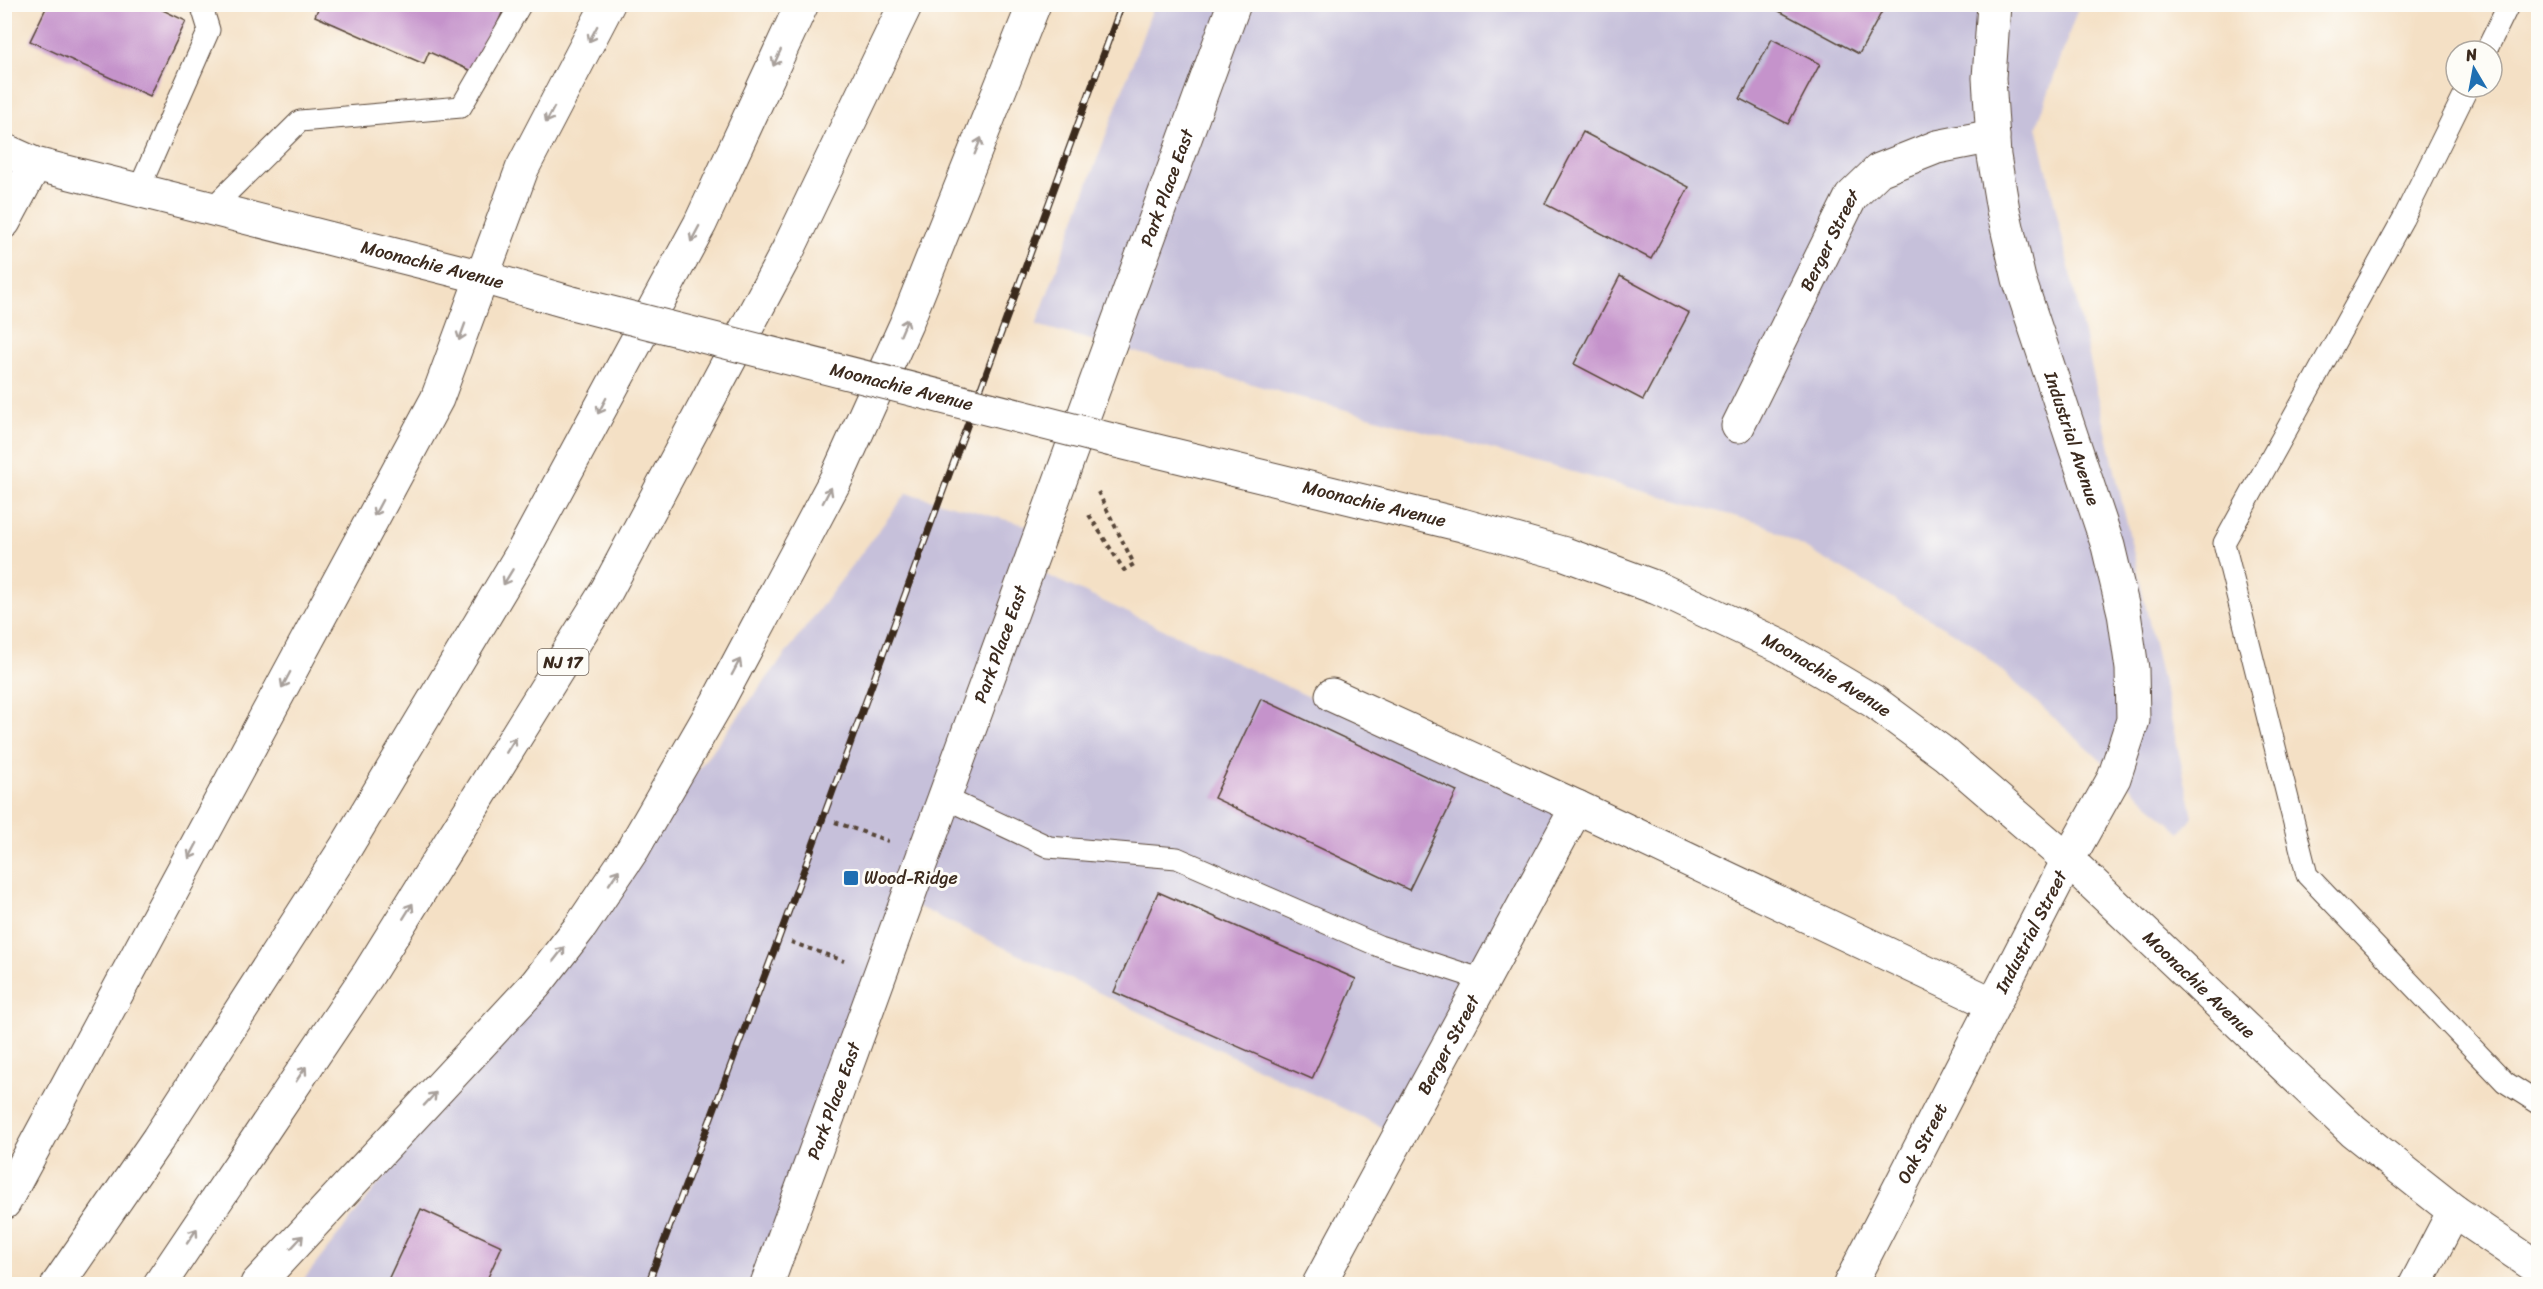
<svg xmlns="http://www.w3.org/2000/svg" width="2543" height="1289" font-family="Sriracha,sans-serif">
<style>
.industrial{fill:#c6c0da}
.building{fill:#c593cb}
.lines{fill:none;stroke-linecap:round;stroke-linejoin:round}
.service-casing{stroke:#574537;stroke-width:23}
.minor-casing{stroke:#574537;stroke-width:35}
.tertiary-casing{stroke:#574537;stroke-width:35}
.secondary-casing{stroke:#574537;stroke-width:35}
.trunk-casing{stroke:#574537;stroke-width:35}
.path{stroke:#574537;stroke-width:4;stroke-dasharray:4.5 4.5;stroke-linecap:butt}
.service{stroke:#fff;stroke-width:21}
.minor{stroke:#fff;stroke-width:33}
.tertiary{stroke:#fff;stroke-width:33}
.secondary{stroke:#fff;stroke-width:33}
.trunk{stroke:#fff;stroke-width:33}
.rail-casing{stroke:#3b2a1e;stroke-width:7}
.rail{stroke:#fdfcf7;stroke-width:4.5;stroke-dasharray:14;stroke-linecap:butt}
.secondary-bridge-casing{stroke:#574537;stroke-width:35;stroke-linecap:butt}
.secondary-bridge{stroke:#fff;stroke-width:33}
.oneway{stroke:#a79f9a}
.poi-dot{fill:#1f6fb2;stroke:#fdfcf7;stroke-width:2}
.labels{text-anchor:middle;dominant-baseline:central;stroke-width:6;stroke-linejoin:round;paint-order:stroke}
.shield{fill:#fdfcf7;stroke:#75695f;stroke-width:1.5}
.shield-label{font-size:16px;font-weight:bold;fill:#3b2a1e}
.street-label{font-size:18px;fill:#3b2a1e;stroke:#fdfcf7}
.poi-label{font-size:18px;fill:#3b2a1e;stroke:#fdfcf7;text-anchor:start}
</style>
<rect width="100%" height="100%" fill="#fdfcf7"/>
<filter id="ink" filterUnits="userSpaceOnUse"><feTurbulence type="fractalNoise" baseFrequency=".0167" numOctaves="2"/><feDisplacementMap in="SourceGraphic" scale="12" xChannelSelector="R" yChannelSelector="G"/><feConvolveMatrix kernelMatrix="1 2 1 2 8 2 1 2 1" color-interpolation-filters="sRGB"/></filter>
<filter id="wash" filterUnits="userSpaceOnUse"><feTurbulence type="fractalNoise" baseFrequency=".008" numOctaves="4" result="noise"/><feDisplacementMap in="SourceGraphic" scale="24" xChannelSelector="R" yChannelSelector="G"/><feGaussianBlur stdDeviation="1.35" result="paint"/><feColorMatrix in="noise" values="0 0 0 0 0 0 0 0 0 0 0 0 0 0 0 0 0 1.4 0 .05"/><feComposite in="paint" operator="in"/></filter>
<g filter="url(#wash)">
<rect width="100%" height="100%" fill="#f4e0c5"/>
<path class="industrial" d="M1154,5h925l-42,121 156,690 -12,17 -211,-191 -207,-118 -727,-199z
M907,493l134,36 -14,37 537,249 -165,320 -489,-232 -144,381h-466l236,-300z"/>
<g id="blocks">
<path class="building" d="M48,4h102l36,17 -36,75 -120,-55z
M320,4h186l-30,69 -47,-21 -5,12 -109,-48z
M1766,4h120l-27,50z
M1772,39l48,25 -32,60 -48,-25z
M1583,132l106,55 -38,72 -106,-55z
M1620,276l69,37 -46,87 -69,-36z
M1261,699l196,92 -48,99 -195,-92z
M1158,892l198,87 -44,100 -198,-87z
M421,1209l81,37 -17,38h-99z"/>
</g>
</g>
<g filter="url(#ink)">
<use href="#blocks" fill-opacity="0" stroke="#574537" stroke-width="1.5"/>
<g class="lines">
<defs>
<path id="service" d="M2486,51l23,-47
M2468,87l-65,132 -179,324 83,332 198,207 33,21
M138,191l71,-161 -8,-26
M211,209l89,-88 161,-14 60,-103
M945,798l104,49 128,11 202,88 104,34"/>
<g id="minor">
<path d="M4,222l31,-58"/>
<path id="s1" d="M1738,426l113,-229 28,-27 58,-23 56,-11"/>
<path d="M1332,695l245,112 416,197"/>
<path id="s2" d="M767,1284l467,-1280"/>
<path id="s3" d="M1319,1284l258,-477"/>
<path id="s4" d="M1850,1284l218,-424"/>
<path d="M2416,1284l38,-73"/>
</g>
<g id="tertiary">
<path id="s5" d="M1994,4l-5,74 5,78 9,54 16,69 89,267 16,67 8,56 1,51 -19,58 -46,82"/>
</g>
<g id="secondary">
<path id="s6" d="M4,150l31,14 447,113 90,26"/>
<path id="s7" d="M1112,440l350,85 103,29 92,34 123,58 93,55 73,54 122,105 285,271 101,80 84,57"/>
</g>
<path id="trunk" d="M4,1203l433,-804 85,-230 86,-165
M58,1284l100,-145 188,-292 175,-292 179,-331 102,-220
M160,1284l209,-311 238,-383 181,-340 118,-246
M257,1284l279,-300 45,-58 52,-77 84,-146 119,-224 70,-155 128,-320"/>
</defs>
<use href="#service" class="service-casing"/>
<use href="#minor" class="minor-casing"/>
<use href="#tertiary" class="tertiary-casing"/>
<use href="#secondary" class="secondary-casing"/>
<use href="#trunk" class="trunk-casing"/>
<path class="path" d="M1089,515l35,55 10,-6 -36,-72
M835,822l53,19
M791,942l53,19"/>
<use href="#service" class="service"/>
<use href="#minor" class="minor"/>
<use href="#tertiary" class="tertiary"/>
<use href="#secondary" class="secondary"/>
<use href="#trunk" class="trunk"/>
<defs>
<path id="rail" d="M648,1284l129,-341 345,-939"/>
</defs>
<use href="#rail" class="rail-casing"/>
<use href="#rail" class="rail"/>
<defs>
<g id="secondary-bridge">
<path id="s8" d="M572,303l540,137"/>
</g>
</defs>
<use href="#secondary-bridge" class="secondary-bridge-casing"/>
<use href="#secondary-bridge" class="secondary-bridge"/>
</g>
<defs><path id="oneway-shaft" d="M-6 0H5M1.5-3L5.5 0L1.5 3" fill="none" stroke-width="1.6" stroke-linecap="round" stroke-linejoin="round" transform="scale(1.5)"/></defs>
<g class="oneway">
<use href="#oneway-shaft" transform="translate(593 34) rotate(118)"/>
<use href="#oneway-shaft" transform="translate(777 58) rotate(115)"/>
<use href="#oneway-shaft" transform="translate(550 115) rotate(118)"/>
<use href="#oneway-shaft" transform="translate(978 146) rotate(-68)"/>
<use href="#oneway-shaft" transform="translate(695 234) rotate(118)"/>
<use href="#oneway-shaft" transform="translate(904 327) rotate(-67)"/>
<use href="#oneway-shaft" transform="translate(462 332) rotate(110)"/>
<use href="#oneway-shaft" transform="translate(602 406) rotate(118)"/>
<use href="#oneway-shaft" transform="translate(827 495) rotate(-62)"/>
<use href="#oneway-shaft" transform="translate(378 508) rotate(118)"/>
<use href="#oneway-shaft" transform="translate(508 577) rotate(121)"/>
<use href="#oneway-shaft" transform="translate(736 667) rotate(-62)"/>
<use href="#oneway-shaft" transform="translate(286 680) rotate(118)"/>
<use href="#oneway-shaft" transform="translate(511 745) rotate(-58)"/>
<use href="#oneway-shaft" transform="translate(193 851) rotate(118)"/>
<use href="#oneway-shaft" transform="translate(614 877) rotate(-56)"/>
<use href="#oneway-shaft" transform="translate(408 911) rotate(-58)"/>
<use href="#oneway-shaft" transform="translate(559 954) rotate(-52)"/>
<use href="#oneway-shaft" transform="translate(301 1074) rotate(-56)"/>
<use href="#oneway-shaft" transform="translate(430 1099) rotate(-47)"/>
<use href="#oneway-shaft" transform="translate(192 1236) rotate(-56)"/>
<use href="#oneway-shaft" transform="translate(297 1242) rotate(-47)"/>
</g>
</g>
<rect class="poi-dot" x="843" y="870" width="16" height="16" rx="3"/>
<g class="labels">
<rect class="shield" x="537.5" y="649" width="51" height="26" rx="4.5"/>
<g class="shield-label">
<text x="563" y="662">NJ 17</text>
</g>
<g class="street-label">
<text stroke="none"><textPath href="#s2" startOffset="1167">Park Place East</textPath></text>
<text stroke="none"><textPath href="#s1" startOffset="207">Berger Street</textPath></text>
<text stroke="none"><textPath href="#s6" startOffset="444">Moonachie Avenue</textPath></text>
<text stroke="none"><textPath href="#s8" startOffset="340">Moonachie Avenue</textPath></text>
<text stroke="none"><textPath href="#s5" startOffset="446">Industrial Avenue</textPath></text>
<text stroke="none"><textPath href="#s7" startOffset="270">Moonachie Avenue</textPath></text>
<text stroke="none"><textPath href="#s2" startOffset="681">Park Place East</textPath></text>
<text stroke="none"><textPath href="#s7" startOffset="756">Moonachie Avenue</textPath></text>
<text stroke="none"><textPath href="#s4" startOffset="396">Industrial Street</textPath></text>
<text stroke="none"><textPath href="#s7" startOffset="1242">Moonachie Avenue</textPath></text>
<text stroke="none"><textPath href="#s3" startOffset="272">Berger Street</textPath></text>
<text stroke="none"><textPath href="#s2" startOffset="195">Park Place East</textPath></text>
<text stroke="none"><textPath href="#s4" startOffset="158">Oak Street</textPath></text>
</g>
<g class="poi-label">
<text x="864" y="878">Wood-Ridge</text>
</g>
</g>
<rect width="2543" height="1289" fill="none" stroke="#fdfcf7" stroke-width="24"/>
<g transform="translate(2474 69) rotate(350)"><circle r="28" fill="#fdfcf7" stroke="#afa8a0" stroke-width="1.5"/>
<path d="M0-4.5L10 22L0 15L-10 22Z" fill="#1f6fb2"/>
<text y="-9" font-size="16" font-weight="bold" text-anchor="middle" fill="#3b2a1e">N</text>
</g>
</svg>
